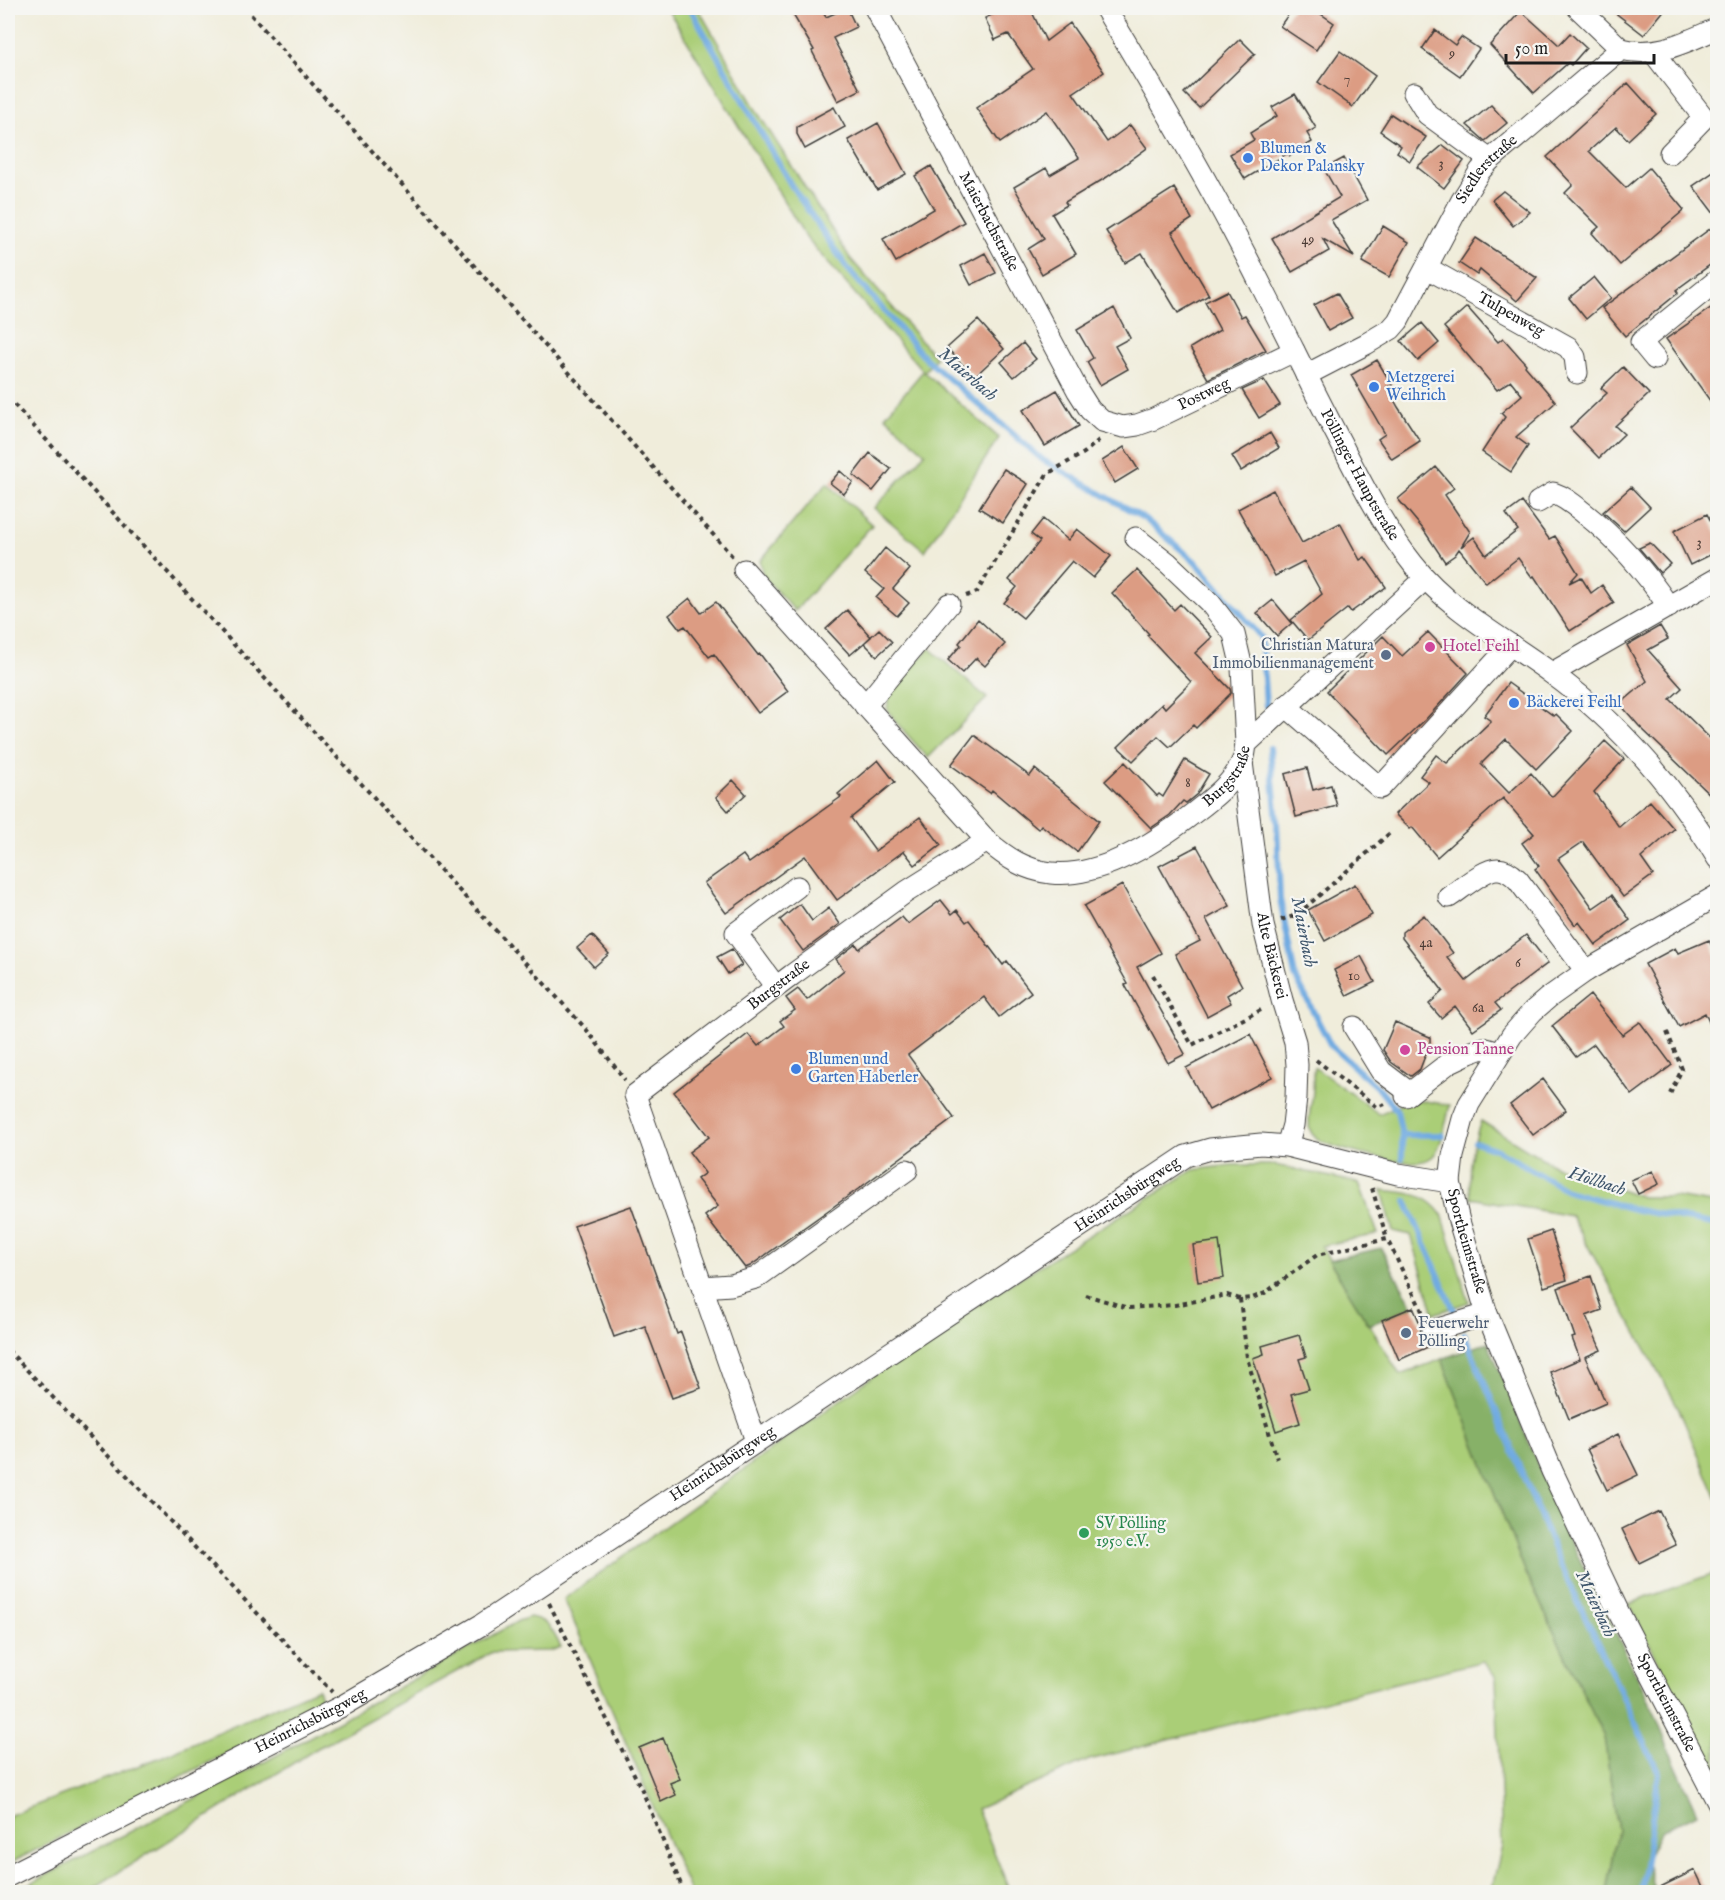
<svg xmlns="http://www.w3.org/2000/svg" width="1725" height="1900" font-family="'IM FELL English',serif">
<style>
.green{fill:#aace77;stroke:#63754a;stroke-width:1.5}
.forest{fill:#87b168;stroke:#526642;stroke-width:1.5}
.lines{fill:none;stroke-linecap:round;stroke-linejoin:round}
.stream{stroke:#71abe1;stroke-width:6}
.building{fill:#dc9c83}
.minor-casing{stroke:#3c3b39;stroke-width:23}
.path{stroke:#3c3b39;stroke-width:4;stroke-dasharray:4.5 4.5;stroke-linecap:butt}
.minor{stroke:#fff;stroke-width:21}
.shop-dot{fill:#3f7fe0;stroke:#f6f6f2;stroke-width:2}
.hotel-dot{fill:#d1479c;stroke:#f6f6f2;stroke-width:2}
.service-dot{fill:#5c6f8a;stroke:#f6f6f2;stroke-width:2}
.leisure-dot{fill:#2e9e5b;stroke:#f6f6f2;stroke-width:2}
.labels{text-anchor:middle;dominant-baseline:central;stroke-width:4.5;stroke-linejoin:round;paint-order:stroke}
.number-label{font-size:14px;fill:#4c3c36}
.shop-label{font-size:16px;fill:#366cbe;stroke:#f6f6f2;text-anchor:start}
.street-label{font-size:16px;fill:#1c1c1c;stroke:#f6f6f2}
.service-label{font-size:16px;fill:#4e5e75;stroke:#f6f6f2;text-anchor:end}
.hotel-label{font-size:16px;fill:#b23c85;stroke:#f6f6f2;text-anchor:start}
.leisure-label{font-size:16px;fill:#27864d;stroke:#f6f6f2;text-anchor:start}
.water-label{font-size:18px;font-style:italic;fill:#3e556b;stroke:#f6f6f2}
</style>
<rect width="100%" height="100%" fill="#f6f6f2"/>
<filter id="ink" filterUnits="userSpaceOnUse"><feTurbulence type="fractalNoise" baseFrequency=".0167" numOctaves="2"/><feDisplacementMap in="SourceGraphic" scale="12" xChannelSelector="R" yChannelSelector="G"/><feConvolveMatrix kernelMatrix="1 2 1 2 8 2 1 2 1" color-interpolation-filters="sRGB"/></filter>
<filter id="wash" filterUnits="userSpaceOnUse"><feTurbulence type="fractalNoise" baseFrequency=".008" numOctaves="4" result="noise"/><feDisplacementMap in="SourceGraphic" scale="24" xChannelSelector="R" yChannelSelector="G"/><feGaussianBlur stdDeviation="1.35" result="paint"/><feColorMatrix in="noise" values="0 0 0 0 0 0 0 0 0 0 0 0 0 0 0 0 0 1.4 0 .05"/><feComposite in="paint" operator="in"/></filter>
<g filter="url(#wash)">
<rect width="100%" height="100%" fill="#f0eddb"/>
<path class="green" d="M667,8h31l60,105 92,145 86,100 -12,14 75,66 -74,113 -51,-43 51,-55 -40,-37 38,-45 -116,-132z
M827,483l45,42 -77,86 -32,-35 -3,-15z
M929,648l58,50 -59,60 -33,-37 -8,-13 3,-15z
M1314,1067l65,47 34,-15 37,6c-4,14 -8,44 -18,52 -5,4 -12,5 -18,5 -18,1 -90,-14 -101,-27 -9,-10 0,-33 0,-45 1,-8 -1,-16 1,-23z
M1481,1121l72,44 89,32h33l42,7v295l-39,-92 -107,-191 -100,-18c-5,-28 1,-51 10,-77z
M1231,1165h44l84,18 19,51 -57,12 79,129 42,-16 82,210 80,168 14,93 -11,62h-116l11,-46 -6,-168 -13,-17 -394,99 -112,49 33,83h-320l-126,-293 376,-271 253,-158z
M1382,1190c25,3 44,2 60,24l27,88 -35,12 -23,-79 -18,-4z
M1717,1572h1l-1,204 -88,-172z
M530,1617c18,3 23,14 31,30l-11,4 -58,1 -176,97 -229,143h-73l245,-127 259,-144z
M318,1688l3,10 -4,9 -12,7 -297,150v-48l153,-59z"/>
<path class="forest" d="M1381,1248l32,59 -44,18 -40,-65z
M1488,1342l71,175 96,196 14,37 28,63 -36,18 -15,30 10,31h-49l11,-62 -14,-93 -80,-168 -82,-210z"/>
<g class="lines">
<path class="stream" d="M690,8l101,177 57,84 77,89 118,102 102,59 52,44 64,74 5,69
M1270,748l7,74 3,77 15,77 36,70 48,43 18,22 5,24v23
M1402,1135h40
M1475,1142l23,8 72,42 67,18 81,15
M1406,1201l51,116
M1464,1334l97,232 98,207 -18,119"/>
</g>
<g id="blocks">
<path class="building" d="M789,8h31l6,9 21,-9 9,19 -23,11 27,52 -22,11 -26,-50 2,-1z
M1007,8h23l16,33 24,-18 34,49 -31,21 34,49 23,-17 17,23 -40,29 -42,25 2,3 -15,9 24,40 -34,20 -14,-25 16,-10 -30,-52 32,-19 4,7 29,-17 -32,-47 -47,32 -24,-35 57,-39 -25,-35 -13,6 -10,-22z
M1293,8h19l22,15 -18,27 -36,-24z
M1609,8h57l-22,27z
M1521,11l38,34 11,-12 16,15 -15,17 -3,-2 -34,30 -44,-48z
M1435,30l20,15 6,-8 18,12 -19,27 -38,-27z
M1240,39l15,15 -56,54 -15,-15z
M1340,51l35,25 -22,31 -35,-25z
M1628,83l28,31 -28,26 -12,-13 -27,24 37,37 23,-20 35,42 -64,55 -28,-32 7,-6 -34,-34 8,-8 -26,-28z
M1295,94l21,34 -9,5 5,9 -22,14 -2,-3 -43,26 -15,-25 24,-14 -4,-7 27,-17 -5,-9z
M1491,105l16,18 -22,18 -18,-16z
M834,107l11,20 -40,22 -8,-15v-7z
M1391,114l35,23 -16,24 -13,-9 4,-6 -21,-15z
M878,123l28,51 -29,16 -29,-50z
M1443,145l21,16 -20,27 -27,-21z
M1344,158l23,42 -36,20 23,37 -31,-18 6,12 -37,21 -20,-34 68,-41 -16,-28z
M931,166l33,56 -68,40 -13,-23 51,-30 -19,-33z
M1718,169v50l-25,-33z
M1174,188l18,31 -20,13 37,63 -31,18 -36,-60 -17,10 -19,-32z
M1503,191l27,21 -17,14 -21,-26z
M1718,223v36l-42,31 2,3 -53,43 -23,-28z
M1383,226l26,16 -20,35 -27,-15z
M1476,238l61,40 -20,23 -37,-31 -3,5 -18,-12z
M985,253l11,20 -25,12 -10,-19z
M1594,277l17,21 -25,21 -17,-21z
M1227,291l14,26 4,-2 21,35 -58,29 -18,-31 30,-18 -15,-28z
M1337,293l15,25 -24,13 -14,-26z
M1718,303v109l-52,-73z
M1467,307l31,35 5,-4 23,26 -1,2 31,36 -40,35 12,9 -17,26 -29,-20 23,-35 -4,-4 21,-18 -11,-14 -14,9 -53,-63z
M1114,308l16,30 -15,8 13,23 -28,16 -13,-23 6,-4 -16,-28z
M978,320l26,29 -30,28 -27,-29z
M1422,323l17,20 -21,18 -17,-20z
M1023,343l13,16 -22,18 -13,-15z
M1377,360l15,25 -5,2 11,20 22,34 -28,18 -14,-20 7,-5 -34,-59z
M1623,367l26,27 -34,32 9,8 -25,24 -29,-30 37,-35 -6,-5z
M1264,380l16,25 -21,13 -17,-28z
M1057,390l22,36 -34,20 -22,-36z
M1270,433l9,15 -38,23 -9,-15z
M1124,447l14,22 -23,14 -13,-22z
M870,453l21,16 -18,22 -20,-16z
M1436,467l18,21 -9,7 25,37 -9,15 13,-10 12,18 32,-25 -12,-16 16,-12 27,37 6,-3 23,37 -9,10 12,-6 10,16 11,-8 12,18 -44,28 -36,-55 -2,1 -14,-19 -32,25 -27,-34 -4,6 -10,7 -22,-33 -25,-30z
M1004,469l24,15 -25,39 -24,-15z
M840,471l13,11 -9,12 -14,-11z
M1631,487l19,20 -26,24 -21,-19z
M1273,490l29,53 38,-20 20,37 5,-3 21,30 -35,25 -3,-4 -40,32 -17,-20 31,-26 -18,-33 -29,15 -37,-67z
M1707,514l11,21v16l-28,14 -16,-34z
M1043,519l25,21 9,-11 34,27 -18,22 -21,-17 -49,57 -19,-15 13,-16 -8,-7 31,-39 -9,-7z
M1650,543l20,21 -10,9 -21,-25z
M885,548l25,21 -17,20 16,14 -12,13 -21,-18 8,-9 -19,-16z
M1137,570l37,40 6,-6 32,33 -17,16 35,36 1,4 -35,35 -3,-3 -23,22 -12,-11 -25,25 -15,-14 44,-43 3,4 26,-26 -44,-47 2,-1 -37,-41z
M690,598l11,15 15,-11 42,53 2,-1 28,37 -30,22 -44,-59 -5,3 -24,-31 -5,3 -11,-14z
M1273,600l19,23 -15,13 -20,-23z
M847,610l24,27 -21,18 -24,-26z
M978,619l27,25 -20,22 -9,-8 -14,15 -14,-13 13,-15 -2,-2z
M1660,626l8,13 -20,11 34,38 -12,11 48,47v56l-79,-76 -19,-22 27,-23 -20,-36z
M879,629l13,13 -15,14 -13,-13z
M1428,632l40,41 -42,46 -38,36 -61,-64 56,-55 19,20z
M1508,683l46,33 2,-2 17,17 -37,38 -30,-30 -25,25 28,29 22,-20 21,24 53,-56 19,18 -30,33 25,35 31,-26 24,28 -33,29 12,17 -30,22 -40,-55 -25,17 35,49 19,-13 18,25 -34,25 -17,-23 -4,3 -40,-56 4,-3 -17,-23 12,-9 -31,-36 -66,59 -25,-30 -2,2 -15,-15 34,-32 -9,-6 16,-21 11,8 44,-42 -7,-5z
M974,735l56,41 5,-7 64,52 -22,31 -36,-27 -3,4 -46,-39 -2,3 -39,-28z
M878,760l17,22 -44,36 24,33 45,-34 21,28 -26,20 -11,-14 -67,49 -32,-44 -79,57 -22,-30 39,-28 6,8 92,-66 -3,-3z
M1185,760l24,14 -12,20 -11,9 -3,-2 -13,14 -19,13 -46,-47 20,-19 32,34 2,-2 4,3z
M1307,768l6,22 18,-5 6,21 -41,11 -11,-43z
M733,780l13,14 -18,17 -12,-14z
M1197,846l33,60 -24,13 36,67 -15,9 4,8 -24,13 -32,-62 25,-13 -41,-75z
M1355,884l17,31 -47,26 -17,-31z
M1122,885l39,68 -24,14 48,87 -17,9 -43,-78 3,-1 -44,-78z
M941,900l11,14 5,-4 9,12 3,-2 34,45 4,-4 24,31 -32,25 -15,-20 -76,58 46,63 -93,69 -111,79 -5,2 -40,-52 13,-10 -21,-27 8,-6 -16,-21 20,-15 -35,-45 74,-58 10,12 26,-20 -4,-5 15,-11 -9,-12 12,-9 9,11 37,-30 -8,-11 20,-15 3,5 43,-32 6,7z
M800,904l12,17 17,-13 11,16 -37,27 -23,-31z
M1424,915l29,38 -6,4 19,24 60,-46 22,28 -53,40 6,7 -28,20 -18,-24 -14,12 -12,-14 14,-13 -41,-53v-6z
M592,935l17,19 -15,13 -17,-19z
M1709,940l9,19v83l-13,-29 -26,14 -34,-63 30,-16 3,5z
M732,949l10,16 -14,9 -11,-17z
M1361,956l14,26 -28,14 -13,-26z
M1590,995l32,40 18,-13 32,43 -40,30 -38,-51 -18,13 -24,-31z
M1395,1022l35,15v6l-10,26 -9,7 -20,-14 -8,-12z
M1250,1034l22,43 -63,33 -23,-42z
M1543,1079l23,31 -33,25 -23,-30z
M1653,1171l6,13 -21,10 -7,-14z
M631,1206l46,128 4,-2 20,56 -29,10 -27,-72 -31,11 -40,-111z
M1551,1231l16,49 -23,7 -16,-48z
M1219,1241l5,37 -26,4 -5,-37z
M1591,1276l11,34 -16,6 15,34 -16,7 21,46 -37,16 -19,-47 30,-13 -8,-21 3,-1 -17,-49z
M1413,1307l8,19 -1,9 10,11 -31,14 -17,-40z
M1299,1335l7,22 -7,2 10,30 -18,5 9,29 -24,8 -23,-73 11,-4 -2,-8z
M1618,1434l20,41 -31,15 -20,-41z
M1659,1511l17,34 -37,18 -17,-34z
M663,1738l17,41 -10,4 6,12 -15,7 -22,-54z
M1695,1870l11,23h-58z"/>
</g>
</g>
<g filter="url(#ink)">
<use href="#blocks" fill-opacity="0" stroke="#3c3b39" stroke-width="1.5"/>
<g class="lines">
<defs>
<g id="minor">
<path id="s1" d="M875,8l203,383 12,19 12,11 21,6 14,-2 17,-6 140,-68"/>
<path id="s2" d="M1105,8c57,94 113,190 162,289 25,49 49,99 75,148 21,41 42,83 71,119 36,46 92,75 138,109 69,50 123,113 167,186"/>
<path d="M1578,8l43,41"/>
<path d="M1653,52l51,66 -34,35"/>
<path d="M1414,93l13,21 63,46"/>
<path id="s3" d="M1427,268l141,79 7,10 2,16"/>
<path d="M1655,359l-14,-17 74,-60 3,2"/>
<path id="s4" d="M1306,375l60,-31 25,-15 7,-8 64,-121 18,-29 10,-11 131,-111c36,9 64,-7 97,-21"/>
<path d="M1538,502l15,-9c12,4 21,12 31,20 34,27 61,58 85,94"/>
<path d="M1136,538l32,25 42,40 24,31 8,34 4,76"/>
<path d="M744,570l243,271"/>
<path d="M1552,673l166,-95"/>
<path d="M865,706l84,-102"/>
<path d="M1286,706l94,82 131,-143"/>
<path id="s5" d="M1242,762l21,163 19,75 13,42 2,23 -1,33 -3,27 -6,21"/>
<path id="s6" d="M1718,895l-132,76 -38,27 -15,13 -21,24 -43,69 -6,15 -10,37 -3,26 9,39 28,93 65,157 66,140 100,192"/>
<path d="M1449,897c11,-7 36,-29 49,-28 8,0 15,6 20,11l68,91"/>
<path d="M776,987l-40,-54 61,-46"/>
<path d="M1354,1027l27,44 29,22"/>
<path d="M1406,1096l44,-34 19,-9 14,-5 17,5"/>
<path d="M702,1287l29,-2 25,-7 151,-108"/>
<path d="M1432,1331l55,-17"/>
<path id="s7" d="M756,1441l-121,-346 157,-120 114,-83 81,-51c20,17 38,29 64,32 51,5 107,-32 144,-61 17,-13 39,-30 47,-50 3,-5 3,-12 4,-18l179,-165"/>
<path id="s8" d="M8,1876l336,-171 137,-80 705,-469 24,-7 51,-5 26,2 111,28 52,8"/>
</g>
</defs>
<use href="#minor" class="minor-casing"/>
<path class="path" d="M245,8l488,549
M8,398l578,631 39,51
M966,596l11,-4 70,-118 37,-21 15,-13
M1281,920l16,-5 94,-83
M1153,975l39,70 73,-37
M1667,1032l15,37 -12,25
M1316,1060l61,47 11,-4
M1372,1188l15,51
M1086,1295l42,13 47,-3 52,-10 13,4 12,-1 13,-5 52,-38 70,-16 37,76
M1240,1299l7,59 30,101
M8,1350l324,342
M549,1603l93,187 42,102"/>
<use href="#minor" class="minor"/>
</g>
</g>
<g class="shop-dot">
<circle cx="1248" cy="158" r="6"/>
<circle cx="1374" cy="387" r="6"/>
<circle cx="1514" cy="703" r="6"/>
<circle cx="796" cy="1069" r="6"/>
</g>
<g class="hotel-dot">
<circle cx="1430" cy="647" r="6"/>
<circle cx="1405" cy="1050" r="6"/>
</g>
<g class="service-dot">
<circle cx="1386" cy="655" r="6"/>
<circle cx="1406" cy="1333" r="6"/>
</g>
<circle class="leisure-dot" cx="1084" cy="1533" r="6"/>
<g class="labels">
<g class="number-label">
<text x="1452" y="54">9</text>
<text x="1347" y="79">7</text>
<text x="1441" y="164">3</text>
<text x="1308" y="240">49</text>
<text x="1699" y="543">3</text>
<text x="1188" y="783">8</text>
<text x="1426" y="943">4a</text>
<text x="1518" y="963">6</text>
<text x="1354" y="976">10</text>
<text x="1478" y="1008">6a</text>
</g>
<g class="shop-label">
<text x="1260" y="149">Blumen &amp;<tspan x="1260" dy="18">Dekor Palansky</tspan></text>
<text x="1386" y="378">Metzgerei<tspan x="1386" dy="18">Weihrich</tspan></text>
<text x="1526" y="703">Bäckerei Feihl</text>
<text x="808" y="1060">Blumen und<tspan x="808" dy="18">Garten Haberler</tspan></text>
</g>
<g class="street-label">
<text stroke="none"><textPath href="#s4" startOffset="284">Siedlerstraße</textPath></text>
<text stroke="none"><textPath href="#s1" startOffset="242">Maierbachstraße</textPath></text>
<text stroke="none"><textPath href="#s3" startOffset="96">Tulpenweg</textPath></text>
<text stroke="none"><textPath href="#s1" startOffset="582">Postweg</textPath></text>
<text stroke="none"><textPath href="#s2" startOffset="532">Pöllinger Hauptstraße</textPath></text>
<text stroke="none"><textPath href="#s7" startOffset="1083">Burgstraße</textPath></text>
<text stroke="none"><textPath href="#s5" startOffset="196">Alte Bäckerei</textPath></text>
<text stroke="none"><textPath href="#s7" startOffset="548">Burgstraße</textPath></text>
<text stroke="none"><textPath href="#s8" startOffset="1312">Heinrichsbürgweg</textPath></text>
<text stroke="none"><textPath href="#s6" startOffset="474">Sportheimstraße</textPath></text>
<text stroke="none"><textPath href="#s8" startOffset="826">Heinrichsbürgweg</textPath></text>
<text stroke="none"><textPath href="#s6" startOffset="978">Sportheimstraße</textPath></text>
<text stroke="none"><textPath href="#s8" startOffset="340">Heinrichsbürgweg</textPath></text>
</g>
<g class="service-label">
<text x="1374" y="646">Christian Matura<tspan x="1374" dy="18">Immobilienmanagement</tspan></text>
<text x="1418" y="1324" text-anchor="start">Feuerwehr<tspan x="1418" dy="18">Pölling</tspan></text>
</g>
<g class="hotel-label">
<text x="1442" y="647">Hotel Feihl</text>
<text x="1417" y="1050">Pension Tanne</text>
</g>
<g class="leisure-label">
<text x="1096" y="1524">SV Pölling<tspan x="1096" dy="18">1950 e.V.</tspan></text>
</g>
<g class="water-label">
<text transform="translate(967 375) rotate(41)">Maierbach</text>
<text transform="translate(1303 932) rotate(79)">Maierbach</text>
<text transform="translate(1597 1182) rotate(18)">Höllbach</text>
<text transform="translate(1595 1604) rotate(65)">Maierbach</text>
</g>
</g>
<rect width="1725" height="1900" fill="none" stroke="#f6f6f2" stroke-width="30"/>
<path d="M1506 54v9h148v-9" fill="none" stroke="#1c1c1c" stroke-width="3"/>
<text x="1515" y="54" font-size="18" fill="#1c1c1c" stroke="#f6f6f2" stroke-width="4.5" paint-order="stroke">50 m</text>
</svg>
